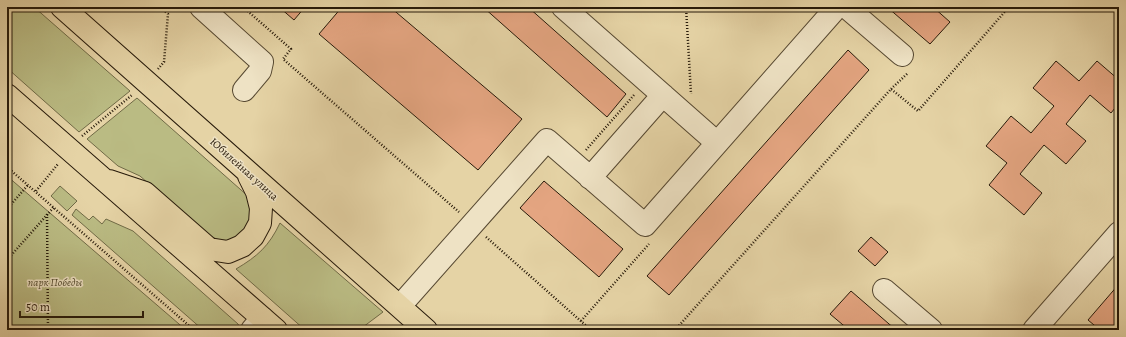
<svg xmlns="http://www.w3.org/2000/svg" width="1126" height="337" font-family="Alegreya,serif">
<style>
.green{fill:#babb83;stroke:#706a46}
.building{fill:#e4a581;stroke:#271a0a}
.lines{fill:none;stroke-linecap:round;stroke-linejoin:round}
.minor-casing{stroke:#564831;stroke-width:24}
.major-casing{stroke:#271a0a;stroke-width:24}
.path{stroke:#271a0a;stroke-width:2.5;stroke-dasharray:1 2;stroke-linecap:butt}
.minor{stroke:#eee2c4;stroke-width:22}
.major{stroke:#e5d3a5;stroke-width:22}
.labels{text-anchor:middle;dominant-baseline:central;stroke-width:3;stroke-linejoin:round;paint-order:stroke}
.street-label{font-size:11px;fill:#271a0a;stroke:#eee2c4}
.park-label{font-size:11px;font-style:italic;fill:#534a2e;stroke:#eee2c4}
</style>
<rect width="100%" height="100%" fill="#e5d3a5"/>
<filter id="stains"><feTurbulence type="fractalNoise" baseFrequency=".005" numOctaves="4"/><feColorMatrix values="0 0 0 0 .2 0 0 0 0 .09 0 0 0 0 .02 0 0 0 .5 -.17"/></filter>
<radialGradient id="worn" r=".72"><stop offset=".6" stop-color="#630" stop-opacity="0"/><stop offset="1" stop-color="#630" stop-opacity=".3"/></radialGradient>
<path class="green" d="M7,7h27l96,84 -51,41 -72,-64z
M137,98l112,99 3,17 -5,13 -10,9 -8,4 -8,1 -15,-7 -66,-58 -22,-10 -31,-27z
M7,176l179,154h-179z
M60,186l17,15 -10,10 -16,-15z
M76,209l13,11 4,-4 9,8 4,-5 27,12 105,93 3,6h-38l-131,-115z
M280,223l103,89 -24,18h-54l-69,-61c22,-13 33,-23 44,-46z"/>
<path class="building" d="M279,7h26l-11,13z
M342,7h48l132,112 -44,51 -159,-136z
M483,7h45l98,87 -19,23z
M887,7h46l17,15 -20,22z
M848,50l21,20 -200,225 -22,-19z
M1056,61l23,20 18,-20 22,19v23l-8,10 -21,-18 -24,29 20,17 -20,23 -22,-19 -24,29 22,19 -18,22 -35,-30 18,-22 -21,-17 25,-30 20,17 23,-27 -21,-18z
M544,181l79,68 -24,28 -79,-69z
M871,237l17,15 -13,14 -17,-15z
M1119,284v46h-19l-12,-10z
M851,291l45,39h-47l-19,-16z"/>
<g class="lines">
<defs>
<path id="minor" d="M201,7l61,55 -2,9 -16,19
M563,7l153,135
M846,7l56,48
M590,178l73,-83
M884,290l47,40
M400,306l147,-166 98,85 192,-218
M252,330l10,-12
M1034,330l85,-97"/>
<path id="major" d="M62,7l364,323
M7,95l269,235
M109,181l36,12 64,56 19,3 14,-6 11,-10 7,-13 1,-15 -4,-16 -8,-16"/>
</defs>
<use href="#minor" class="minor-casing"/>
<use href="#major" class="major-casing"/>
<path class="path" d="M243,7l48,42 -8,10 176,153
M686,7l5,87
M158,69l6,-7 4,-48 -8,-7
M891,89l17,-16
M82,136l50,-41
M586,150l48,-55
M7,167l187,163
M36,191l22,-27
M7,209l21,-24
M47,214l1,116
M486,237l105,93
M7,260l47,-53
M581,321l68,-77
M675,330l216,-241 27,22 91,-104"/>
<use href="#minor" class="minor"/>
<use href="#major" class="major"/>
</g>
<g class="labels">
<g class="street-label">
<text transform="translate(244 169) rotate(42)">Юбилейная улица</text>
</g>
<g class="park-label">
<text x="55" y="282">парк Победы</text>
</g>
</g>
<rect width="1126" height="337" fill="none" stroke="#e5d3a5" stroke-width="24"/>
<rect x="8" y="8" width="1110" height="321" fill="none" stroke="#271a0a" stroke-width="2"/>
<rect x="12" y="12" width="1102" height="313" fill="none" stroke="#271a0a"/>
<path d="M20 311v6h123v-6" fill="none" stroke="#271a0a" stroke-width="2"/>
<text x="26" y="311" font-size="12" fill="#271a0a" stroke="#eee2c4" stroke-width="3" paint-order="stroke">50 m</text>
<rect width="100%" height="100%" filter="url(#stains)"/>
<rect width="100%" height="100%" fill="url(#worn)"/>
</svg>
